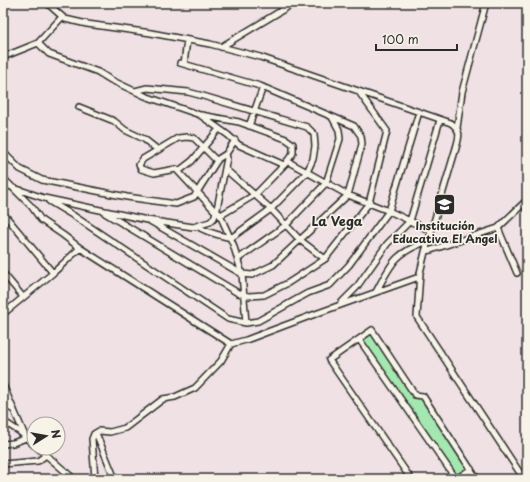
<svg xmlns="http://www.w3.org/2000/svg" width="530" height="482" font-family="'Playpen Sans',sans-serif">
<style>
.green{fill:#a5e7b0;stroke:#68896e}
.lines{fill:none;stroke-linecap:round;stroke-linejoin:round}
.minor-casing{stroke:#2b2b2b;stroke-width:8}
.minor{stroke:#f7f3e8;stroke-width:5}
.labels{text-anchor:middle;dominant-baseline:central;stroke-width:3.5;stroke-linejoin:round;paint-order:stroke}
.poi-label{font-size:11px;font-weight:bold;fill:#2b2b2b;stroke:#f7f3e8}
.quarter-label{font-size:13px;font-weight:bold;fill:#2b2b2b;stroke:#f7f3e8}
</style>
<rect width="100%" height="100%" fill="#f0e1e5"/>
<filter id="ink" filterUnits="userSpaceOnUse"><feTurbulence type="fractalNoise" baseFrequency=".025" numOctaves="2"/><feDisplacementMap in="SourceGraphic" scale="8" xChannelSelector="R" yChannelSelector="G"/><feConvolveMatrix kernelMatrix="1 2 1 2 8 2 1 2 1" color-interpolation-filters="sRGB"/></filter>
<g filter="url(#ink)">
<path class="green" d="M371,334l43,63 7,1 47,71 -12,7 -94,-136z"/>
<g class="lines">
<defs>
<path id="minor" d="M47,3l18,16 22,5 64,9 59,11 50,13 191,66c11,8 8,14 5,25l-31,104 -5,21 -3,44 107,162
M38,43l11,11 49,18 13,8 34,16 55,19 28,20 11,10 45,20
M221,47l73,-44
M3,57l35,-14 24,-26
M184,64l3,-24
M135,91l12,-3 41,4 15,4 104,31 7,7 1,12 -2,13 -6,13 -36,37 -40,29c-12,-3 -24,-5 -34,-12
M79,107l35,14 11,9 19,9 14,11
M201,115l38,7 47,17 7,5v9l-7,10 -30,31 -35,21
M249,126l14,-39
M457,128l5,-36 24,-89
M3,152l17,17 22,11 85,17 49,7 18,-7 24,-38 8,-5 1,4 -10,51 -3,9 -4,4 -17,5 -46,-7 -103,-22 -33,-11
M226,154l9,-14
M287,161l61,34 41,16 42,20
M225,169l46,40 29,31 25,19
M179,171l13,-10 27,-32
M3,178l29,29 9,13 22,15 17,13
M49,201l25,15 154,103 18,4 12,-2 50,-28 22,-8 19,-20 40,-54 30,-99
M216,212l-40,-43 -22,4 -13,-4 -2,-4 4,-6 35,-21 9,-1 7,1 23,23
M3,213l50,60
M105,213l133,80 10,3 16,-1 24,-12 37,-24 44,-56 18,-72 -28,-39
M219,213l14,31 9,30 4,49
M150,221l92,53 10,1 21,-10 75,-70 14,-51 -1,-8 -7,-10 -94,-40 -80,-23
M498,228l19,45
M425,252l73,-24 29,-28
M238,259l48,-34 40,-42 14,-44 -1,-9 -7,-13
M3,273l20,24
M376,292c16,-30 19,-39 52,-51
M341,303l15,-15 31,-44 23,-23 30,-101
M3,314l50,-41 27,-25 151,96 15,-4 72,-27 101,-36
M359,339l97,140 15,-10
M3,385l23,53 -13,5 -10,1
M3,404l11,6
M3,421l17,11 14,13
M96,433l19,46
M38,448l36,31
M3,464l35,-3 8,-6
M95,479l-3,-40 2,-5 5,-3 11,1 15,-4 38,-29 12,-2 20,-9 26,-27 10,-17
M411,479l-82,-119 43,-30 43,65 8,1 54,83"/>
</defs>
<use href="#minor" class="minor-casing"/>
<use href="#minor" class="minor"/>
</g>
</g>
<defs>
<symbol id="school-square" viewBox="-11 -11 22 22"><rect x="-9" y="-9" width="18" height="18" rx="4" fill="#2b2b2b" stroke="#f7f3e8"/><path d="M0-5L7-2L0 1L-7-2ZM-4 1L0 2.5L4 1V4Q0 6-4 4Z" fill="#fff"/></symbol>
</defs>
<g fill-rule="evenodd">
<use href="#school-square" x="432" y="192" width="25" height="25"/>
</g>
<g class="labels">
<g class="poi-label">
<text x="445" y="225">Institución<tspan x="445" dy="13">Educativa El Angel</tspan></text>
</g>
<g class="quarter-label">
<text x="337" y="220">La Vega</text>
</g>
</g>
<rect width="530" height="482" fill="none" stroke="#f7f3e8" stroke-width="16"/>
<rect x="8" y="8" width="514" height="466" fill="none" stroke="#2b2b2b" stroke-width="1.5" filter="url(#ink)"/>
<g transform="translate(46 436) rotate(79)"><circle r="19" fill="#f7f3e8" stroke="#a5a39c"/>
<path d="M0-3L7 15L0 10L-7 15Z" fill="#2b2b2b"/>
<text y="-6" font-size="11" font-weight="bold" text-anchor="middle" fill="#2b2b2b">N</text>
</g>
<path d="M376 44v6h81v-6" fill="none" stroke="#2b2b2b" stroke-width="2"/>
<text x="382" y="44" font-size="12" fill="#2b2b2b" stroke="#f7f3e8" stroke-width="3" paint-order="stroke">100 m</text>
</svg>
